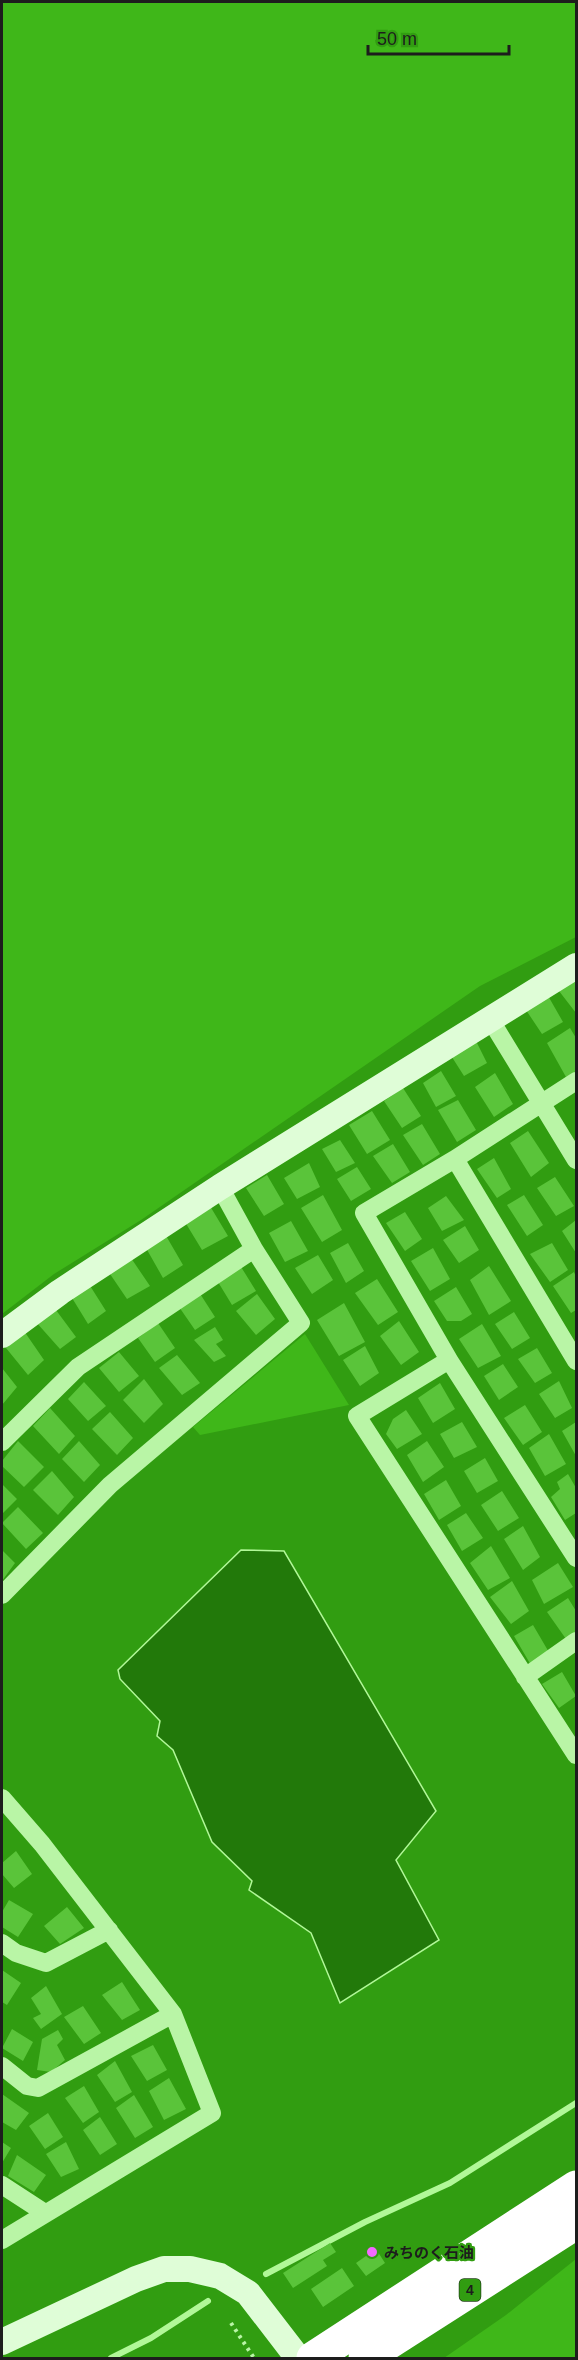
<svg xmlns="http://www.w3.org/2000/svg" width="578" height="2360" font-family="Arial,'Noto Sans JP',sans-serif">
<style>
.green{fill:#3fb719}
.water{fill:#22790a;stroke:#b1f898;stroke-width:1.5}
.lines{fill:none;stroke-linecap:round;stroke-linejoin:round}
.stream{stroke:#b1f898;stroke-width:6}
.building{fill:#5ac43a}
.path{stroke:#b9f5a6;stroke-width:4;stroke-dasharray:3 4.5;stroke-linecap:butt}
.street{stroke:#b9f5a6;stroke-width:18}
.secondary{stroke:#dffdd7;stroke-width:26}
.highway{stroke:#fff;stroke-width:33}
.poi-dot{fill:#f36aff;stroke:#319d11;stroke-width:2}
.labels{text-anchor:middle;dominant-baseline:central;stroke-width:4.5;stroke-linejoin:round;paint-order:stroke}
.shield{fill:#319d11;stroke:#234319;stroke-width:1.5}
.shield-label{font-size:14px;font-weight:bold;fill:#1d1d1d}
.poi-label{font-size:15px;font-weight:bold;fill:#1d1d1d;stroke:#319d11;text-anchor:start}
</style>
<rect width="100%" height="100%" fill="#319d11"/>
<path class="green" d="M2,2h574v935l-96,49 -339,234 -87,54 -52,40z
M305,1334l44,71 -149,30 -7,-8z
M576,2259v99h-132l62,-43z"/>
<path class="water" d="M241,1550l43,1 152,260 -40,49 43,80 -99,63 -29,-70 -62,-43 3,-9 -40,-39 -39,-92 -16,-14 3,-15 -40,-42 -2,-9z"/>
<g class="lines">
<path class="stream" d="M266,2274l99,-52 85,-39 126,-80
M111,2358l40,-20 57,-37"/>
</g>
<path class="building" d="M576,979v34l-17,-22z
M547,994l16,28 -21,12 -16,-24z
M570,1028l6,10v33l-10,6 -19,-34z
M475,1039l12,24 -23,13 -14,-22z
M441,1071l15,25 -20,11 -13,-24z
M495,1073l18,31 -19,13 -19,-30z
M403,1088l18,28 -19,12 -18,-27z
M458,1100l18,30 -19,12 -19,-32z
M372,1111l18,29 -23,14 -18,-29z
M422,1124l18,30 -17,11 -20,-30z
M528,1131l21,32 -18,14 -21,-34z
M340,1140l15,23 -19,9 -14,-23z
M393,1144l17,28 -18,11 -19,-27z
M494,1158l17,31 -14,9 -20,-29z
M309,1163l11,24 -23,12 -13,-21z
M357,1167l14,22 -20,12 -14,-22z
M267,1175l17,29 -20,12 -18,-28z
M555,1177l19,29 -18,10 -19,-28z
M323,1195l19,35 -20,12 -21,-34z
M524,1195l19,30 -16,11 -20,-31z
M446,1196l18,24 -22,11 -14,-23z
M210,1206l18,30 -26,14 -17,-28z
M405,1212l17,27 -17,12 -19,-28z
M576,1220v33l-14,-22z
M291,1221l17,30 -23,11 -16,-29z
M465,1226l14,24 -20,13 -16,-23z
M165,1234l18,31 -20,13 -17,-30z
M348,1243l16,28 -18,12 -16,-30z
M552,1243l16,27 -18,12 -20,-28z
M433,1248l17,31 -20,12 -19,-30z
M318,1255l15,25 -21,14 -17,-26z
M131,1258l19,28 -23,13 -19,-28z
M238,1262l18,29 -24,14 -17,-28z
M489,1266l22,35 -22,14 -19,-35z
M574,1272l2,5v33l-5,3 -18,-27z
M377,1279l21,33 -20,13 -23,-32z
M87,1281l19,30 -18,13 -19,-31z
M456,1287l16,27 -11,7h-14l-13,-20z
M197,1289l18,28 -20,13 -18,-26z
M257,1294l18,25 -19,16 -20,-24z
M344,1303l21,39 -26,14 -22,-36z
M53,1306l23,31 -16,12 -24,-27z
M514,1312l16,26 -18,11 -17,-25z
M399,1321l20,31 -18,13 -21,-29z
M158,1323l17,25 -20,14 -17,-24z
M482,1324l19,32 -23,12 -19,-29z
M215,1327l8,13 -7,4 10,12 -12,6 -20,-22z
M24,1331l20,29 -16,15 -22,-27z
M365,1346l14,27 -19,13 -17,-26z
M537,1348l15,25 -17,10 -17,-24z
M119,1352l20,24 -20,16 -20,-24z
M177,1355l23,28 -18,12 -23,-27z
M503,1364l15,23 -19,13 -15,-24z
M2,1368l15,19 -15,18z
M144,1379l19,25 -19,19 -21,-23z
M559,1381l13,27 -17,10 -16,-24z
M84,1382l22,24 -18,15 -20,-22z
M440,1383l15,26 -22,14 -15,-25z
M525,1405l17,27 -19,13 -19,-27z
M50,1408l25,28 -16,18 -26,-28z
M406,1410l16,24 -25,15 -11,-15 7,-15z
M110,1412l23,26 -16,17 -25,-26z
M462,1422l15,25 -23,11 -14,-24z
M576,1422v34l-14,-25z
M549,1434l17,30 -21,12 -16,-28z
M18,1441l26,26 -20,20 -22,-21v-5z
M79,1441l21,24 -16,17 -22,-23z
M427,1441l17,26 -21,15 -16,-27z
M485,1458l13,23 -21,12 -13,-22z
M52,1471l22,26 -16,18 -25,-25z
M568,1474l8,14v25l-11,7 -14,-23 9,-8 -3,-7z
M446,1480l15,26 -22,14 -15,-26z
M2,1484l15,15 -15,15z
M502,1491l17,27 -21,13 -17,-26z
M18,1507l25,26 -17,16 -24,-26z
M466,1513l17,25 -21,13 -15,-26z
M523,1526l17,31 -17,13 -19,-31z
M491,1546l19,32 -22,12 -18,-27z
M2,1550l13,13 -13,18z
M558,1563l15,24 -29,17 -12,-24z
M512,1581l17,30 -18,13 -21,-27z
M568,1598l8,13v22l-10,6 -19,-27z
M533,1625l17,29 -18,13 -18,-31z
M562,1672l14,24 -17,12 -17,-24z
M16,1851l16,23 -18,14 -12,-14v-11z
M9,1900l24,14 -15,23 -16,-10v-15z
M67,1907l17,21 -24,16 -16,-18z
M2,1970l19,13 -14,22 -5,-3z
M122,1982l18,28 -18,10 -20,-25z
M46,1986l16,28 -21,15 -8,-11 8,-4 -10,-16z
M83,2006l18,27 -17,11 -20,-27z
M12,2029l21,13 -10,19 -21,-13z
M58,2030l5,9 -6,6 8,15 -14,12 -14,-2 5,-31z
M153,2045l14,25 -20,11 -16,-25z
M115,2061l17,31 -17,10 -18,-27z
M169,2078l17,31 -22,11 -15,-29z
M84,2086l15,26 -16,11 -18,-25z
M2,2094l27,19 -13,17 -14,-8z
M134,2095l19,32 -18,11 -19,-30z
M48,2113l15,24 -18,12 -16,-23z
M100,2117l17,27 -17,11 -17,-25z
M2,2142l9,6 -9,15z
M66,2142l13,27 -18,8 -15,-23z
M17,2155l29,20 -12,17 -26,-16z
M330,2243l6,9 -13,8 4,6 -34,22 -10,-15z
M376,2249l9,14 -19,13 -10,-13z
M342,2268l12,18 -31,21 -12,-18z"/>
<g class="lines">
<path class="path" d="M231,2323l23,35"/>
<path class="street" d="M490,1019l86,141
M576,1081l-121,78 -91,54 85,147 127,198
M455,1159l121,202
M449,1360l-92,56 219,339
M2,1442l76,-75 176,-118
M2,1595l108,-110 191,-162 -47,-74 -34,-62
M525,1677l51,-36
M2,1798l40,46 131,170 39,99 -210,127
M2,1943l14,10 30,10 63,-33
M2,2066l25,20 11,2 135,-74
M2,2185l43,28"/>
<path class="secondary" d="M2,1335l58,-43 160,-105 356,-221
M2,2342l134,-63 28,-10h26l30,7 28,17 50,65"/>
<path class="highway" d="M313,2358l263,-171
M365,2358l211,-135"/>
</g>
<circle class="poi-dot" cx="372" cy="2252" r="6"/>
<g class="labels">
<rect class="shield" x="459.5" y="2279" width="21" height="22" rx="4.5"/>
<g class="shield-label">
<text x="470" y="2290">4</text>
</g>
<g class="poi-label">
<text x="384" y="2252">みちのく石油</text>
</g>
</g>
<rect width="578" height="2360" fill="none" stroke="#1d1d1d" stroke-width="6"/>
<path d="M368 45v9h141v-9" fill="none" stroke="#1d1d1d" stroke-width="3"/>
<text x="377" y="45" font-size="18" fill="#1d1d1d" stroke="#319d11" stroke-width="4.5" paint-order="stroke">50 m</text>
</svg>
